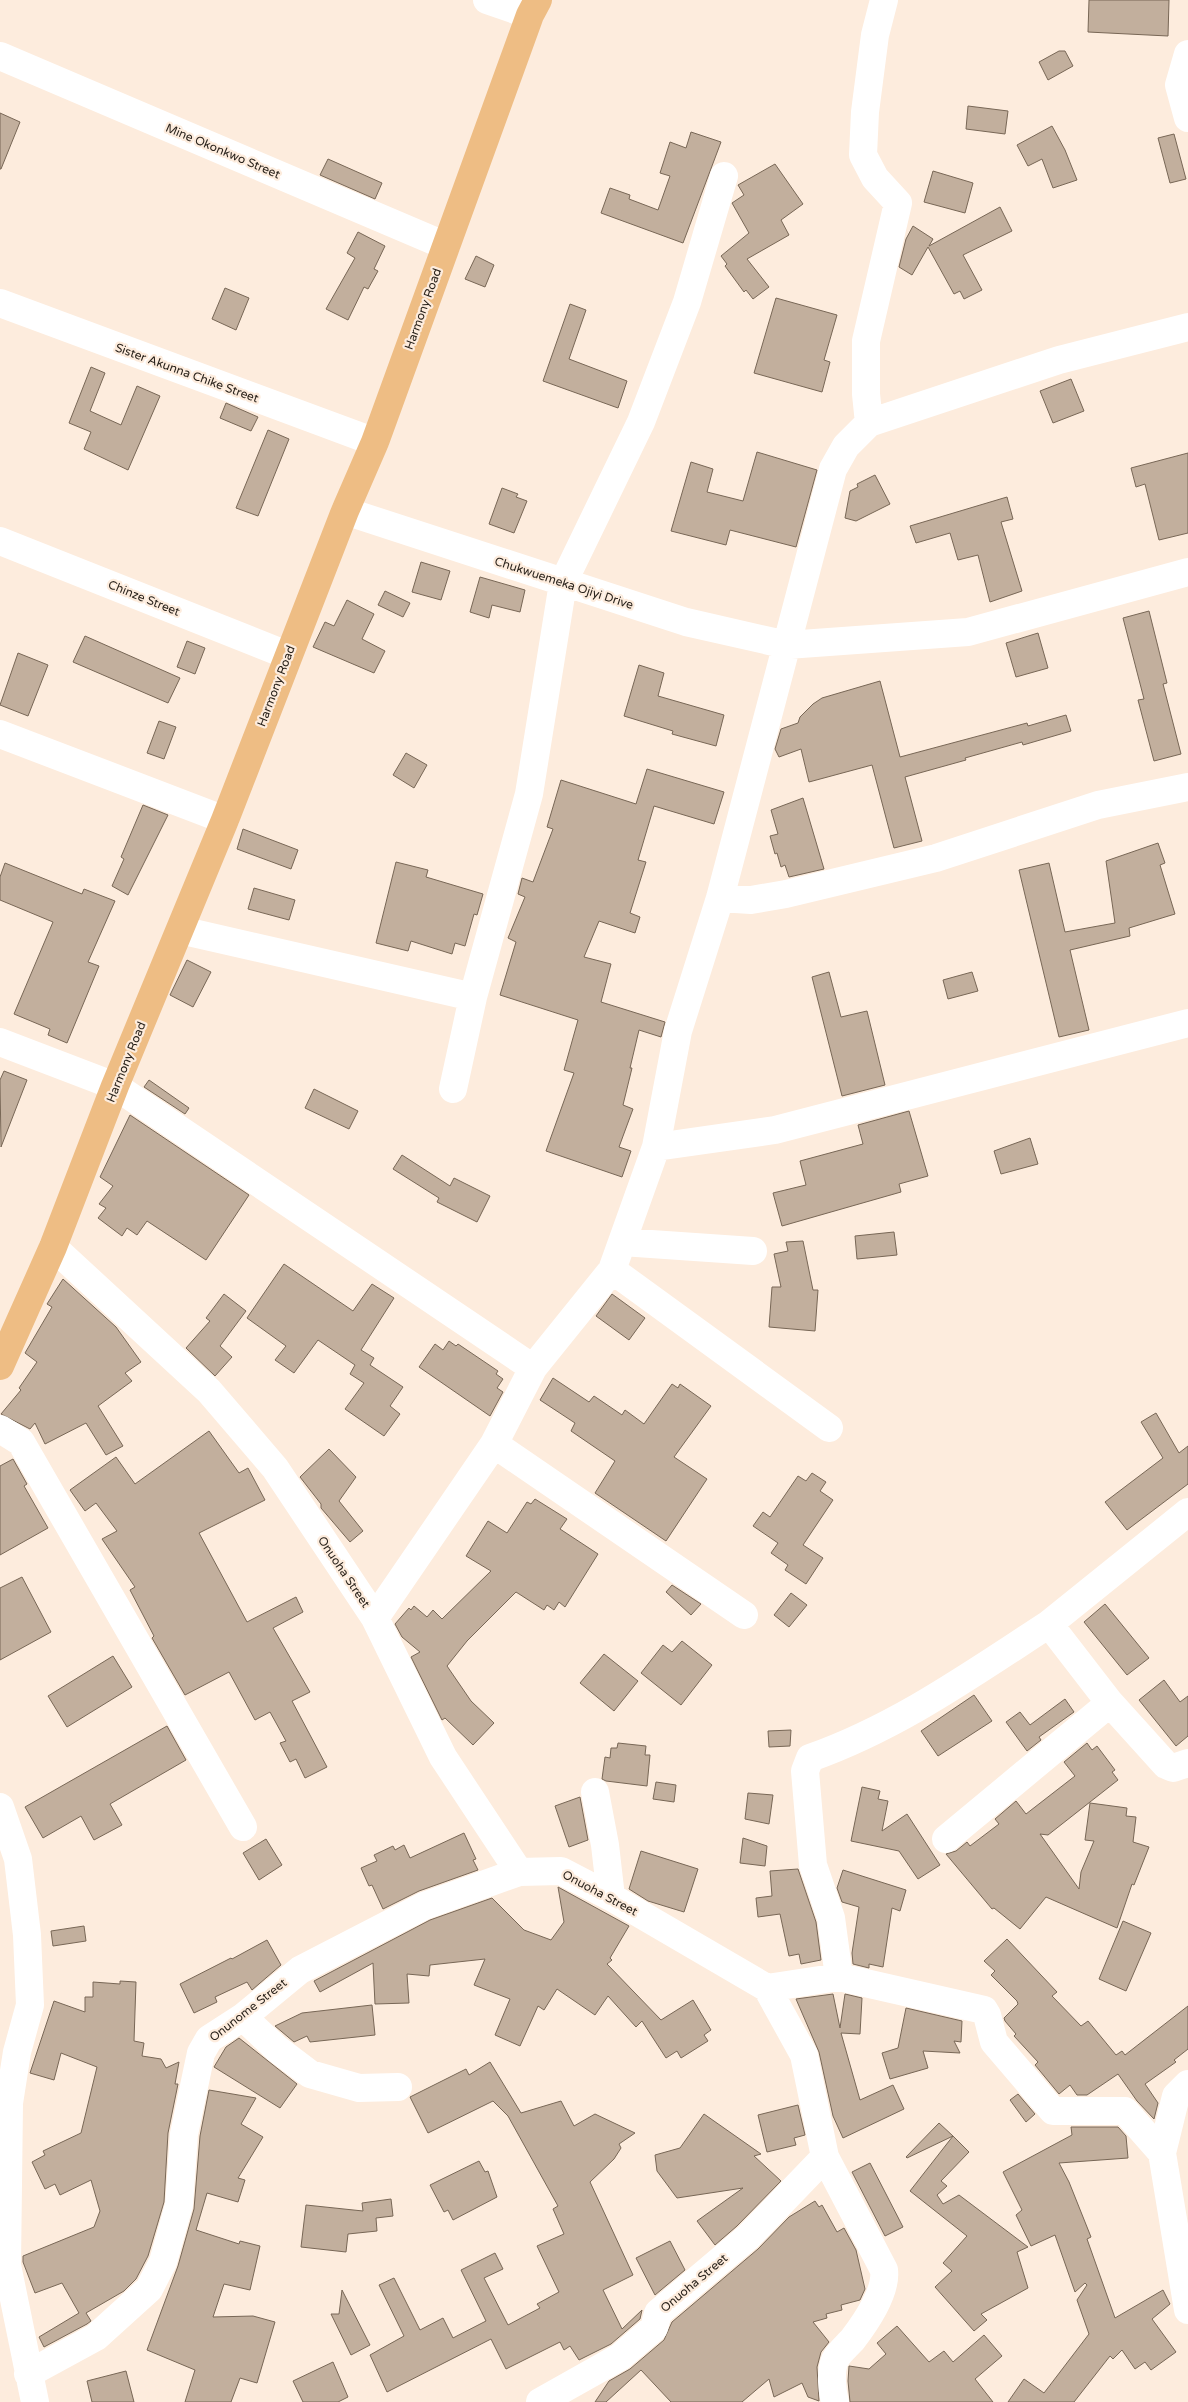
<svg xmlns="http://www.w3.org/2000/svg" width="1188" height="2402" font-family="'Varela Round',sans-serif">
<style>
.building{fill:#c2af9d;stroke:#786756}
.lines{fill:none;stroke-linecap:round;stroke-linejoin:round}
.minor{stroke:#fff;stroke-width:28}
.major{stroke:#eebd84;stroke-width:28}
.labels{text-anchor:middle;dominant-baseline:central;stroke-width:4.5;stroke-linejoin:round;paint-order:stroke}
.street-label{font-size:12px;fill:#29221b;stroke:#fdecdd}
</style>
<rect width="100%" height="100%" fill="#fdecdd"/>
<path class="building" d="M1089,0h80l-1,36 -80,-4z
M1059,51h6l8,15 -25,14 -9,-18z
M968,106l40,5 -3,23 -39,-5z
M0,113l20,9 -19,47h-1z
M1052,126l13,24 12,30 -24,8 -11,-29 -14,7 -11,-21z
M691,132l30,10 -38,101 -82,-30 9,-25 20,7 -1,4 29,11 12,-34 -10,-3 10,-31 16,6z
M1174,134l12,45 -16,4 -12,-45z
M328,159l54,24 -7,16 -55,-24z
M775,164l28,40 -22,16 8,15 -42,24 22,28 -16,12 -7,-9 -2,2 -19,-26 2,-2 -6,-8 28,-23 -17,-30 12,-8 -6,-10z
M933,171l40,12 -8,30 -41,-11z
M1000,207l12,24 -49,24 19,35 -18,9 -4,-8 -6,3 -26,-47 -16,28 -13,-8 7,-28 7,-13 20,13 -4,7z
M358,232l27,14 -11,23 4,2 -10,18 -4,-2 -16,33 -22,-11 29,-51 -8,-5z
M476,256l18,9 -9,22 -20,-8z
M225,288l24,10 -13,32 -24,-11z
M776,298l61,17 -13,45 6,2 -8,30 -68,-19z
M570,304l16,6 -17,49 58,22 -9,27 -75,-27z
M91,367l14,6 -15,38 31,14 16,-39 23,10 -32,74 -44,-21 7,-17 -22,-9z
M1071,379l13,32 -31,12 -13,-32z
M226,403l32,14 -7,14 -31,-13z
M268,430l21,9 -31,77 -22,-8z
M757,452l60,18 -21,77 -66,-17 -4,15 -55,-14 20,-69 22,7 -6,23 36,9z
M1188,453v80l-29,7 -14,-56 -9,3 -5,-19z
M875,475l15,29 -34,17 -11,-3 5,-27 8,-4 -1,-3z
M502,488l16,6 -2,3 11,4 -13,32 -25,-9z
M1007,497l6,22 -12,3 21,69 -32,11 -12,-47 -20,5 -8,-27 -34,10 -6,-17z
M421,562l29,9 -9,29 -29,-8z
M480,577l45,13 -5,22 -28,-7 -3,13 -19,-6z
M385,591l25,12 -7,14 -25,-12z
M347,600l27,14 -12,25 23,12 -11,22 -61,-26 12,-25 9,4z
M1149,611l18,72 -4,1 18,70 -27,7 -16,-61 6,-1 -21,-81z
M1038,633l10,35 -32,9 -10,-34z
M85,636l95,42 -12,25 -95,-41z
M187,641l18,7 -10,26 -18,-7z
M18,653l30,12 -20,51 -28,-11z
M639,665l25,8 -6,23 66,19 -8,31 -44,-12 1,-3 -49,-15z
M880,681l20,76 127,-34 1,3 38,-11 5,16 -48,14 -1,-3 -57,16 1,2 -61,17 17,64 -28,7 -22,-83 -63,17 -8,-33 -22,8 -4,-8 6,-20 17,-6 2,-6 13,-13 9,-6z
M159,721l17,6 -12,32 -17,-6z
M406,753l21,12 -13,23 -21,-13z
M647,769l77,23 -10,32 -60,-18 -16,54 8,2 -16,51 10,4 -5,16 -36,-12 -15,36 27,7 -10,38 64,20 -4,15 -22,-7 -9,38h2l-9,37 10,4 -14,38 12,4 -9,26 -76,-26 28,-78 -10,-3 14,-50 -78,-25 16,-53 -8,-4 17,-41 -7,-3 4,-16 11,4 20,-53 -6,-2 14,-47 75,24z
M803,798l21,71 -35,8 -4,-12 -4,2 -4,-14 -2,1 -5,-18 8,-2 -7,-24z
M143,805l25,10 -40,80 -16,-9 12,-27 -3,-2z
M243,829l55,21 -7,19 -54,-20z
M1158,843l7,20 -5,2 15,49 -46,14 1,8 -60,14 19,80 -30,7 -40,-167 30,-7 16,69 50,-9 -9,-62z
M396,862l32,8 -2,7 57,17 -6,21 -3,-1 -9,32 -10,-3 -3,11 -41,-13 -3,10 -32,-8z
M5,863l77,31 2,-5 31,12 -27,61 11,4 -32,77 -19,-8 2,-6 -36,-15 39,-92 -53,-22v-23z
M254,888l41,12 -6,20 -41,-11z
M187,960l24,12 -18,35 -23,-12z
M829,972l12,45 26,-6 18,74 -43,11 -30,-119z
M972,972l6,19 -30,8 -5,-19z
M4,1071l23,9 -26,67 -1,-67z
M149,1080l40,28 -4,6 -41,-27z
M314,1089l44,22 -9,18 -44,-21z
M909,1111l19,65 -29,8 2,8 -119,34 -9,-33 33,-8 -6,-24 63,-17 -5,-19z
M130,1115l119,80 -43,65 -59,-39 -10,14 -10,-7 -5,8 -24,-18 8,-10 -7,-4 14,-18 -13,-9z
M1030,1138l8,26 -37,10 -7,-23z
M402,1155l48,31 4,-8 36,18 -13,26 -40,-20 2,-4 -46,-29z
M894,1232l3,23 -40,4 -2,-23z
M803,1241l10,49h5l-3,41 -46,-4 3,-40h9l-7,-33 14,-3 -2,-9z
M284,1264l69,47 19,-27 22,14 -33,52 13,8 -4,7 33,22 -13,19 10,8 -16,22 -39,-27 19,-26 -14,-9 5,-9 -37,-25 -24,33 -19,-13 11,-14 -39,-28z
M63,1279l53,48 25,35 -16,11 7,8 -34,25 25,40 -17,9 -20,-32 -41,21 -10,-21 -5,6 -29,-15 20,-24 -2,-2 18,-26 -12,-9 27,-46 -5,-3z
M224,1294l22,17 -26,35 12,11 -17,19 -29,-28 24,-27 -4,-3z
M612,1294l33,24 -16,22 -33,-24z
M449,1341l7,5 2,-2 40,27 -2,3 7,5 -6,9 6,4 -13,24 -71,-49 16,-23 8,6z
M553,1378l36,24 5,-6 28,19 3,-5 19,14 28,-40 6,4 2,-4 31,22 -37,51 33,22 -41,62 -71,-48 20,-32 -44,-30 4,-8 -35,-23z
M1156,1413l23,40 9,-7v38l-61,46 -22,-28 58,-44 -22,-36z
M209,1431l30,42 9,-5 17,32 -66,33 48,89 49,-25 7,15 -30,16 37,64 -18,9 35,66 -22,11 -9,-19 -6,3 -10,-19 6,-2 -16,-29 -15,8 -26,-48 -44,23 -33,-57 2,-2 -24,-46 5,-3 -33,-48 15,-8 -21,-28 -11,8 -15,-21 46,-33 19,27z
M329,1449l27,28 -17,24 24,30 -13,11 -29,-34v-4l-21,-27z
M13,1459l14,25 -3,2 24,42 -48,27v-89z
M812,1473l14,9 -6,9 13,9 -30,45 20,13 -17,26 -21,-14 3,-5 -17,-12 7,-10 -25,-17 10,-14 7,5 28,-41 8,5z
M535,1499l32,20 -7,10 38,25 -33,53 -6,-5 -5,8 -7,-5 -3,5 -28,-18 -49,49 -20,25 24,35 23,22 -21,22 -28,-27 -3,2 -31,-63 9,-5 -18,-15 -7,-13 14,-16 2,2 3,-4 13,11 6,-7 9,9 49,-48 -25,-15 22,-35 19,12 20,-31 4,2z
M22,1577l29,55 -51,28v-72z
M672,1585l29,19 -10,11 -25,-23z
M791,1593l16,12 -18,22 -15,-12z
M1105,1604l44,54 -22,17 -43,-53z
M682,1641l30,24 -31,40 -40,-32 22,-28 9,7z
M604,1654l34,27 -24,30 -34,-28z
M113,1656l19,31 -65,40 -19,-31z
M1164,1680l16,22 8,-6v40l-12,10 -37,-46z
M974,1695l18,26 -54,35 -17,-25z
M1065,1699l9,13 -35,25 2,3 -14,11 -21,-29 14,-10 10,13z
M167,1726l19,34 -76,44 12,21 -28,15 -13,-24 -38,22 -18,-31z
M791,1730l-1,16 -21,1 -1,-16z
M618,1743l28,3 -1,9h5l-3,31 -41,-5 -4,-2 3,-22 5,1 1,-10h6z
M1087,1743l5,7 5,-4 18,24 -3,2 6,8 -70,55 -8,-1 39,55 2,-17 13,-31 -9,-1 5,-37 37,5 -1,8 10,1 -3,25 16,5 -15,38 -2,-1 -15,44 -71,-31 -26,32 -26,-21 -2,1 -46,-55 10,-3 11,-9 3,4 29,-22 -4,-5 21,-18 10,13 49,-38 -11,-14z
M656,1782l20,3 -2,17 -21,-3z
M862,1787l18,4 -2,8 10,2 -6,30 25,-17 33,51 -22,14 -19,-28 -48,-10z
M748,1793l25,2 -4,29 -24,-5z
M580,1797l8,43 -19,7 -14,-41z
M464,1833l12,26 -3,1 5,10 -59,21 -36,18 -11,-24 -3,1 -8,-18 16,-7 -3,-6 19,-9 2,4 9,-5 6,13z
M743,1838l24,8 -2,20 -25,-3z
M266,1839l16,26 -23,15 -16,-27z
M641,1851l57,18 -14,43 -36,-11 -19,-12z
M798,1869l18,53 5,38 -20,4 -2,-10 -10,2 -9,-42 -22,3 -2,-19 16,-2 -2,-25z
M843,1870l63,20 -6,21 -8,-3 -9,59 -14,-3v4l-16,-4 -1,-11 7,-46 -17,-5 -5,-14z
M558,1887l71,39 -19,32 2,2 -5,4 54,56 32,-20 18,30 -7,5 4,6 -27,17 -4,-7 -11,7 -24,-37 -6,6 -28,-31 -13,19 -38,-26 -13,21 -6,-4 -18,40 -25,-11 15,-36 -36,-14 11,-26 -55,6 -1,11 -22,-2 2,29 -34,1 -2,-41 -53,29 -6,-11 116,-61 62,-22 32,32 27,10 13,-18z
M1123,1921l28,12 -25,58 -27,-12z
M84,1926l2,15 -33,5 -2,-15z
M1007,1939l50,53 -5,4 29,30 7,-5 28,34 6,-4 3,4 63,-49v43l-14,11 2,2 -31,22 13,19 -4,16 -17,-18 -19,-27 -31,21h-10l-7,-10 -11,9 -24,-29 3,-3 -24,-26 2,-2 -11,-13 -1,-3 14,-14 -1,-3 -26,-26 4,-4 -11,-10z
M267,1940l14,25 -29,25 -5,-8 -32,15 2,5 -23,11 -14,-29 51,-26 1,1z
M120,1981l16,1 -2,59 10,2 -2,13 19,3 5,9 13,-6 -4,22h3l-10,49 -4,69 -16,54 -12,23 -12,12 -38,22 5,8 -4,3 -43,23 -5,-10 40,-24 -17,-30 -27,10 -12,-31v-6l71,-29 6,-16 -9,-31 -31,15 -5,-11 -10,5 -13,-27 13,-7 -2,-4 38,-18 16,-66 -36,-14 -7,27 -24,-7 24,-72 31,11v-15h8v-15l27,2z
M833,1994l7,34 5,-34 17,4 -2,36 -19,-1 19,67 33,-15 11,24 -61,29 -10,-22 -14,-64 -23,-53z
M372,2005l3,30 -65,7 -3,-6 -13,6 -19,-16 27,-13z
M906,2008l56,13 -1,21 -7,-1 6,12 -37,-2 5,17 -38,11 -8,-26 16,-5z
M239,2038l58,46 -17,24 -66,-41 12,-20z
M490,2062l31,51 40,-12 13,25 21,-12 40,19 -16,11 2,4 -7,11 -24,23 43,93 -30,15 19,39 20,-19 -2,9 -29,25 -32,16 -9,-14 -6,4 -4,-8 -54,27 -15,-30 -104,53 -17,-37 34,-19 -25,-51 15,-7 26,52 23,-12 10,20 33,-17 -25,-51 34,-17 8,16 -19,9 24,47 32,-17 -3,-4 22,-12 -22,-46 27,-12 -11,-25 5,-3 -50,-90 -15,-15 -65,32 -18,-36 56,-28 3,6z
M209,2090l47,8 -15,26 22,13 -25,41 7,2 -7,22 -31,-9 -11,37 43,14 1,-3 20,5 -10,44 -26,-6 -11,33 40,-1 22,6 -18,61 -17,-5 -9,24h-46l10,-32 -48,-20 31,-84 16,-57 6,-73z
M1018,2094l17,20 -9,8 -16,-22z
M798,2105l7,30 -11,3 2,7 -29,7 -9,-37z
M704,2114l57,40 -7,2 27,25 -44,45 -22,19 -18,-24 46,-33 -66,10 -20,-27 -2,-16 25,-7z
M939,2123l14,13 -46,22 -1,-1z
M1071,2127h47l8,9 2,22 -69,5 10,19 22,55 -4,2 28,79 48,-28 7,14 -18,15 24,33 -25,18 -6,-8 -10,7 -13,-19 -9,9 -3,-3 -36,46h-66l16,-23 20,14 45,-59 -12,-34 10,-15 -2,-2 -10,9 -20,-57 -24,11 -15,-31 6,-5 -19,-38 69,-37z
M953,2136l16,16 -28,29 6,5 -10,9 6,9 16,-9 69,52 -11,5 11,36 -47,26 6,6 -13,11 -39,-44 17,-16 -9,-8 24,-27 -57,-45z
M479,2161l6,11 3,-1 9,26 -44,23 -5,-10 -4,2 -14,-27z
M870,2163l33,64 -18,9 -33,-64z
M391,2199l2,17 -17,2 1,13 -29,3 -2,18 -45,-5 5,-42 57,6 -1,-8z
M815,2201l4,6 3,-2 15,27 7,-4 12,22 9,39 -5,11 -19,5 1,5 -16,4 1,4 -14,4 16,20 -8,10 -4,15 2,34 -11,-4 -6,-14 -28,14 -5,-18 -27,23h-71l-30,-32 -35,32h-11l14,-21 21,-12 34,-29 8,-18 86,-73 31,-32z
M670,2241l15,29 -30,25 -19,-37z
M342,2290l28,55 -19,10 -20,-41h8z
M897,2326l32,36 15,-11 9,11 31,-27 18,21 -27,23 18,23h-143l-2,-21 1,-15 20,3 17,-15 -9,-11z
M333,2362l15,35 -10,5h-35l-10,-21z
M126,2371l8,31h-42l-5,-21z"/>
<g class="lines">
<path class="minor" d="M487,0l43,15
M1188,54l-9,31 9,33
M0,56l446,190
M0,303l375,139
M869,423l-3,-29v-53l32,-138 -23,-25 -12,-23 2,-43 10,-77 9,-35
M345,511l341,111 101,23 181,-13 220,-60
M0,541l287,114
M0,734l225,86
M720,898l31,2 35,-6 150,-36 162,-53 90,-18
M180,930l293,67
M0,1042l115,44 418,282
M453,1089l20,-92 56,-203 34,-211 78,-161 46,-120 37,-126
M656,1147l119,-17 413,-107
M622,1242l131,9
M53,1247l156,144 66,77 100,150 68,139 76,115 42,-1 50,26 156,91 37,67 21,102 -77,80 -90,76 -4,15 -34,29 -80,45
M612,1270l217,158
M0,1429l21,13 222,385
M494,1444l250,171
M1188,1512l-139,112 61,79 56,62 7,3 15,-5
M375,1618l119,-174 39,-76 79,-98 44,-123 22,-116 42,-133 113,-429 13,-23 23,-23 190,-63 129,-33
M595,1792l10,53 6,52
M0,1807l18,52 9,76 3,70 -13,47 -8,51 -2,162 28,137
M946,1839l164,-136
M839,1977l-8,-59 -18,-53 -8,-94 5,-13c88,-31 162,-84 239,-134
M767,1988l72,-11 145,33 3,5 7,27 59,69h72l37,42
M243,2017l34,32 33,25 49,14 39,-1
M1188,2084l-12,12 -14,57 26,157
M825,2157l59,113c3,21 -18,52 -31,69 -5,6 -14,13 -18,21 -5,11 -3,31 0,42
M28,2374l68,-37 53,-48 14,-27 16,-57 5,-71 17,-81 8,-14 34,-22 57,-47 124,-64 95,-34"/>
<path class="major" d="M0,1366l53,-119 62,-161 110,-266 120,-309 30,-69 155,-427 8,-15"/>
</g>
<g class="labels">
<g class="street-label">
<text transform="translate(223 151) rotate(23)">Mine Okonkwo Street</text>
<text transform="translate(423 309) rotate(-70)">Harmony Road</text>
<text transform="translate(187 373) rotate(20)">Sister Akunna Chike Street</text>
<text transform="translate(564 583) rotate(18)">Chukwuemeka Ojiyi Drive</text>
<text transform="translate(144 598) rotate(22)">Chinze Street</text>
<text transform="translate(276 686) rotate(-69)">Harmony Road</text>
<text transform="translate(126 1062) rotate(-68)">Harmony Road</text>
<text transform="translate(344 1572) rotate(56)">Onuoha Street</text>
<text transform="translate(600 1893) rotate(28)">Onuoha Street</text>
<text transform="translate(248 2010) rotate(-38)">Onunome Street</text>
<text transform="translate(694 2283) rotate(-40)">Onuoha Street</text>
</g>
</g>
</svg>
